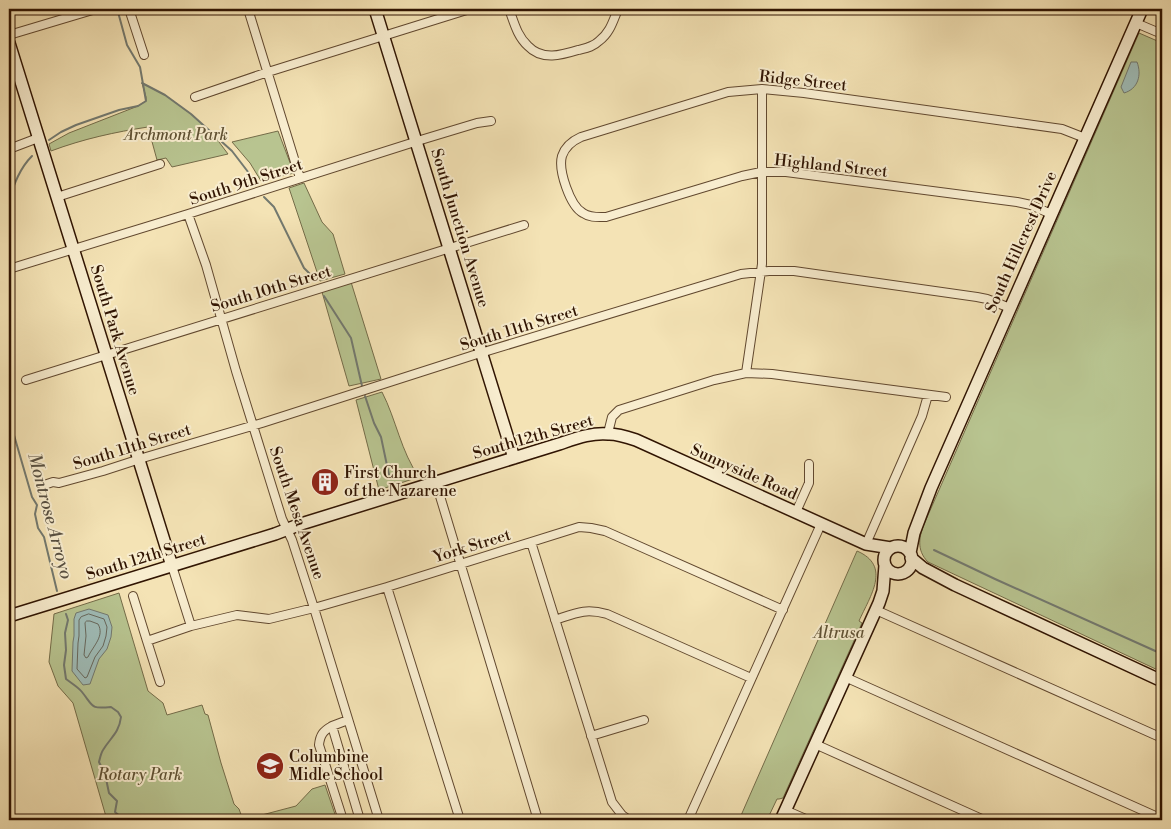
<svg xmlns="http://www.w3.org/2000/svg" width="1171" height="829" font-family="'Libre Bodoni',serif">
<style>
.green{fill:#b8c490;stroke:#746c49}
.water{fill:#9fbcb7;stroke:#73796f}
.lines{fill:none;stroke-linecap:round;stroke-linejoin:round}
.shore{stroke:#68685c;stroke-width:1}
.stream{stroke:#73796f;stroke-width:2}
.street-casing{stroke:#61482f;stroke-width:10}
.secondary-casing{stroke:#301402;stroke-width:14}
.street{stroke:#f8edcf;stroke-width:8}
.secondary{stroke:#f8edcf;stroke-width:11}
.labels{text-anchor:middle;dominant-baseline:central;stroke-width:4;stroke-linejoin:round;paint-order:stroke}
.street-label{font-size:16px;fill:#301402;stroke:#f8edcf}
.park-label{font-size:16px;font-style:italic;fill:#605234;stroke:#f8edcf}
.poi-label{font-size:16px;fill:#301402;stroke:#f8edcf;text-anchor:start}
.water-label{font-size:18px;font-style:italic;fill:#574f41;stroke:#f8edcf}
</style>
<rect width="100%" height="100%" fill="#f4e3b5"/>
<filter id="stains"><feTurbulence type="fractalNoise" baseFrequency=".004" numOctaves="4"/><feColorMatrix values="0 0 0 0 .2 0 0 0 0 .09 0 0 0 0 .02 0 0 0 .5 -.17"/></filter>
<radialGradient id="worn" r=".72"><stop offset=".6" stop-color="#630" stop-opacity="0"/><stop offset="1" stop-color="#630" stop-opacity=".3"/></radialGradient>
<path class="green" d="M1139,33l23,10v629l-234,-110c-12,-12 -9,-26 -3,-40z
M142,83l23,12 26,19 22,20 15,20 -56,13 -6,-9 -9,2 -9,-33c-33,5 -65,12 -97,24l-2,-7 20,-11 69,-27 8,-5v-4z
M278,131l16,42 -33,8 -11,-18 -18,-21z
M304,183l18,39 11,12 12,40 -25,7 -31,-93z
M351,282l30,97 -32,7 -27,-94z
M382,392c14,27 19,60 37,85l-40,13 -23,-90z
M857,551c35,15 13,45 2,70l3,2 -79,175 -4,1h-2l-10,21h-28z
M119,593l29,98 15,12 4,12 35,-10 3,9 3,1 13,48 13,41 5,5 4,11 53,-14 16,-17 13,-4 12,35h-230l-34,-117 -15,-17 -9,-24 5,-48z"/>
<path class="water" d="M1131,62h6c5,13 1,27 -13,31l-3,-6z
M89,609l19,6 4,12 -1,10 -4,12 -8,10 -9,25 -7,1 -11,-14 1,-29 1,-6v-17l2,-6z"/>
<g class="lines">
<path class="shore" d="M89,614l15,5 3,8 -1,9 -3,10 -8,11 -8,20 -2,1 -8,-9 1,-26 1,-7v-16l2,-3z
M87,621h3l8,3c7,12 -5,22 -10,33l-2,1 -2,-3 2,-19 -1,-13z"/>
<path class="stream" d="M142,83l23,12 26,19 41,37 23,30
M49,140l12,-8 15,-7 43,-15 19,-4 8,-5 -6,-34 -13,-22 -9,-33
M264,197l10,10 30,61 13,13
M9,200c5,-16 11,-32 23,-44
M324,296l27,42 11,48
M365,396l9,27 7,14 8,38
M9,418l23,79 5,8 -2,9 3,14 6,9 13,54
M934,550l61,29 167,75
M66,614l2,6 -3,13 1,17 -2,15 2,14c5,4 12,8 16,13 12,15 8,17 29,15l7,5 3,5c-2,16 -10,20 -18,33 -2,3 -3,8 -4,12l6,12 4,19 8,8 -2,11 7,6 4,2"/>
<defs>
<path id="street" d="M129,9l15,46
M248,9l52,169
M509,9c5,13 8,27 19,37 14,15 34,9 50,4 8,-2 15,-3 21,-9 11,-8 14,-20 19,-32
M1136,23l26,11
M9,35l87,-26
M195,97l73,-25 202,-63
M9,149l29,-11
M57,197l103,-33
M188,214l18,51 30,106 46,148 10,21 22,68 65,212
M1051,214l-20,-9 -14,-3 -231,-30h-25l-19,4 -136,41c-8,0 -16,1 -23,-4 -13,-7 -25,-43 -21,-57 3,-9 10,-15 19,-19l147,-45 34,-3 42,4 258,36 23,9
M9,269l179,-55 236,-75 53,-16 14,-2
M746,373l16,-109v-175
M26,380l498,-155
M608,433l4,-16 7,-7 95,-30 32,-7 26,1 174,23
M715,476l6,-13
M436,483l102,337
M44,485l9,-3 6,1 44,-12 43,-14 116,-34 212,-68 267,-81 28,-3h25l183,26 10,2 23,9
M796,512l13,-29v-19
M531,542l81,260 10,13 7,5
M866,544l56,-128 6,-21
M172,566l19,60
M387,587l73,233
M133,596l14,45 44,-15 46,-11 32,4 45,-11 73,-21 192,-60 12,1 14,3 178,79
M876,610l286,128
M555,620c21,-7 30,-12 52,-6l144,64
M147,641l13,41
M845,677l317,142
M348,720l-16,6 28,94
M332,726c-9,5 -12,9 -13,19l24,75
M591,736l53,-16
M815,744l169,76
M785,810l23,10
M688,820l133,-296"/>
<path id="secondary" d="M375,9l139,449
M9,43l163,523
M884 560a14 14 0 1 1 28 0a14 14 0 1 1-28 0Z
M910,553l4,-20 17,-45 211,-479
M911,558l12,10 32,17 207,96
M9,616l266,-82 26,-10 258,-80c15,-5 33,-12 50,-10 9,0 18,3 27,6l230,104 25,4
M781,820l98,-217 4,-12 2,-26"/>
</defs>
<use href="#street" class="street-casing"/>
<use href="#secondary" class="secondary-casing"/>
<use href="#street" class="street"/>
<use href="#secondary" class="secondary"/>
</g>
<defs>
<symbol id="building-disc" viewBox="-11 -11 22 22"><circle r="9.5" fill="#8f2418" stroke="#f8edcf"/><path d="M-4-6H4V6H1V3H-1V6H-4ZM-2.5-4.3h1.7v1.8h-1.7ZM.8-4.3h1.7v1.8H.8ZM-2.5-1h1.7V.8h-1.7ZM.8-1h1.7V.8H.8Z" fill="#fff"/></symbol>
<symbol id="school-disc" viewBox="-11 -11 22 22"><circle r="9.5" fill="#8f2418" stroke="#f8edcf"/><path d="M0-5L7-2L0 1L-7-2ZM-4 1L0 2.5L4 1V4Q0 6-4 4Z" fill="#fff"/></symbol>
</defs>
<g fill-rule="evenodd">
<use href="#building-disc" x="309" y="466" width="32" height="32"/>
<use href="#school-disc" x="254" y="750" width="32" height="32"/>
</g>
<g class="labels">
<g class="street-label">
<text transform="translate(803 81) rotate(6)">Ridge Street</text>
<text transform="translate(831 166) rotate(6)">Highland Street</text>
<text transform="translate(246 182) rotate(-18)">South 9th Street</text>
<text transform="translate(460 228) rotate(73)">South Junction Avenue</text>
<text transform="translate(1021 242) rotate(-66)">South Hillcrest Drive</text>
<text transform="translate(271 289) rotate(-17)">South 10th Street</text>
<text transform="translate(519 328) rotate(-17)">South 11th Street</text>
<text transform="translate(115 330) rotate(73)">South Park Avenue</text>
<text transform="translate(533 437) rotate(-16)">South 12th Street</text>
<text transform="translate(132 447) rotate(-17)">South 11th Street</text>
<text transform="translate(744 472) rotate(24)">Sunnyside Road</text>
<text transform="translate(297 513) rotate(71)">South Mesa Avenue</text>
<text transform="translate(472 546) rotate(-17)">York Street</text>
<text transform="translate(146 557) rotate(-17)">South 12th Street</text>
</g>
<g class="park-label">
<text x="176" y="135">Archmont Park</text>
<text x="839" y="633">Altrusa</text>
<text x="140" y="775">Rotary Park</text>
</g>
<g class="poi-label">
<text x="344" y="473">First Church<tspan x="344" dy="18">of the Nazarene</tspan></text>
<text x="289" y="757">Columbine<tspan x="289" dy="18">Midle School</tspan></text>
</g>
<g class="water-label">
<text transform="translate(50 516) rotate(75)">Montrose Arroyo</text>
</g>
</g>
<rect width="1171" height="829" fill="none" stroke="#f4e3b5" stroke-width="30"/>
<rect x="10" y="10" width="1151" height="809" fill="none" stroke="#301402" stroke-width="2.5"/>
<rect x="15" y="15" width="1141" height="799" fill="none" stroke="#301402"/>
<rect width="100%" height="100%" filter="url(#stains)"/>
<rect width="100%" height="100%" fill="url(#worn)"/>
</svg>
